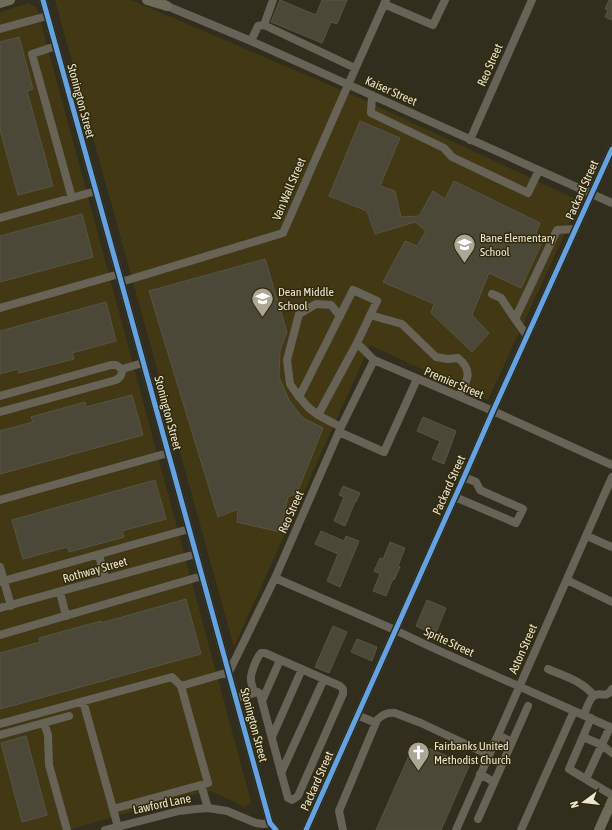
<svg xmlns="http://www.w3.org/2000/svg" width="612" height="830" font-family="'Asap Condensed',sans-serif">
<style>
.built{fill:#423914}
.building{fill:#4c4837;stroke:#585446}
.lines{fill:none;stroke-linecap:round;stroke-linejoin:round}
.minor{stroke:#676457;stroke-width:8}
.major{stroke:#6f6b59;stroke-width:10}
.cycleway-casing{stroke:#312a0a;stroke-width:8}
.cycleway{stroke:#60a3ed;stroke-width:5}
.labels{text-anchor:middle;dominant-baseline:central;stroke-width:3;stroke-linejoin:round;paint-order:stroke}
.street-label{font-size:12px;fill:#ece7d5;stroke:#312a0a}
.poi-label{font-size:12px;fill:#ece7d5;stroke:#312a0a;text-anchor:start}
</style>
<rect width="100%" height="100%" fill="#322e1d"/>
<path class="built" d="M55,0h76l224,96 225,105 -92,199 -118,-55 -136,302z
M29,3l8,5 214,794 -6,5 -34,-16 -31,7 -112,32h-68v-818z"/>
<path class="building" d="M280,0l36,15 6,-15h25l-10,24 -6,-2 -9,21 -51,-21z
M609,0h3v20l-7,-3 3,-7 -3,-1z
M19,37l14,52 -6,2 26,95 -35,9 -18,-65v-88z
M360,121l40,17 -20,48 15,5 6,26 18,-1 14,-25 12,8 9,-18 86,42 -4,10 8,5 -23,50 -32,-15 -17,42 17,18 -17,19 -41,-39 3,-9 -51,-22 22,-41 12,5 9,-15 -11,-9 -40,12 -8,-23 -38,-15z
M82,214l11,43 -93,25v-46z
M265,259l22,73 -7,18 -1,27 10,23 14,18 20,10 -26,65 -9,4 -8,35 -43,-10 1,-13 -20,8 -69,-226z
M106,302l10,39 -44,12 2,6 -55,14 -1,-4 -18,5v-43z
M132,395l11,40 -143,39v-43l33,-9 -2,-5 54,-15 1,5z
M423,417l33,14 -12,33 -12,-5 8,-18 -23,-10z
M155,480l11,39 -44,12 2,6 -55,15 -2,-5 -44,12 -11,-39z
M343,486l17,7 -4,9h-1l-10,24 -11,-5 10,-24 -5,-2z
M321,531l23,10 2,-5 13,5 -19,46 -13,-6 11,-27 -23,-10z
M390,542l15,6 -7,18 2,1 -6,13 -1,-1 -7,17 -13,-5 7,-17 -6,-3 6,-13 3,1z
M186,599l15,55 -201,55v-56l40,-11 -1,-4 62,-17v2z
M427,600l19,8 -11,27 -19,-9z
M333,626l14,6 -18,41 -14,-6z
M357,639l20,8 -5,14 -21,-9z
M26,736l21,79 -25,7 -21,-79z
M415,742l54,24 -28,64h-65z"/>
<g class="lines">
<path class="minor" d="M43,0l76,274 151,549 6,7
M162,2l5,4 84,35 361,162
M384,4l49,21 12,-25
M264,25l9,-25
M0,29l47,-13
M251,41l7,-15 6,-1 91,43
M56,46l-24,8 40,144
M372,95l-1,18 73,35 8,9 76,36 11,-23
M470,140l62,-140
M0,218l96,-27
M121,282l162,-49 65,-148 38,-85
M492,294l9,4 14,21
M0,308l119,-34
M370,315l32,9 34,33 12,2 10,-1c16,13 9,23 1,38
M527,336l-12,-17 42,-89 19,-1
M357,343l17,17 119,51 119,54
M122,369l21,-6
M0,396l111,-31h5l6,4c0,6 -1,8 -6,11l-116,32
M299,397l54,-107 24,11 -20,42 -39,72 13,7 10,5
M318,415l-9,-7 -10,-11 -9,-13 -3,-24 12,-46 17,-10 15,1 9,11
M339,432l45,20 33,-73
M455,497l61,26 7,-14 -43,-19 -4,-8 -12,-5
M0,500l168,-47
M587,536l25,11
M99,555l6,24
M0,567l11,39
M275,578l120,52 36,17 181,81
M567,580l45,22
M0,582l189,-53
M60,592l6,24
M0,608l196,-54
M0,635l202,-59
M548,669c16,7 35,12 46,27
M236,698l22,-6 2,2 28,104 4,2 6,-4 45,-102v-5l-3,-3 -75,-33h-4c-4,4 -11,21 -10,27 0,4 2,8 3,12
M83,701l35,126
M262,701l18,-41
M357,715l19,8
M584,715c2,-5 5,-17 11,-20 7,-3 11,4 17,-6
M591,718l-22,51 43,26
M44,723l4,12 1,30 18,65
M0,724l172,-47 9,9 48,-14 46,-94 66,-151 33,-67
M0,735l69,-19
M498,735l14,7
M272,737l30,-68
M583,737l19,8 10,8
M281,773l43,-94
M480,774l14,8
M586,779l24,-52
M201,785l7,23
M113,809l95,-26 -27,-97
M478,819l50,-113
M105,830l74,-19 17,-2 12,-1 19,3 29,12 7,1 7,-1
M306,830l158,-353 29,-66 119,-262
M343,830l-4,-19 38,-91c5,-5 10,-8 18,-7l26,10 68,32
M456,830l156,-353
M521,830l53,-119"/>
<path class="major" d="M147,0l20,6
M0,3l10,-3
M599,830l13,-29"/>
<defs>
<path id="cycleway" d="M43,0l76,274 151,549 6,7
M306,830l158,-353 29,-66 119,-262"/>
</defs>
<use href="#cycleway" class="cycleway-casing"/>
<use href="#cycleway" class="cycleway"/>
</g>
<defs>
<symbol id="school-pin" viewBox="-11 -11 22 30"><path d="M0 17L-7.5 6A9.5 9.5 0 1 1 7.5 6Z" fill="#aba695" stroke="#312a0a"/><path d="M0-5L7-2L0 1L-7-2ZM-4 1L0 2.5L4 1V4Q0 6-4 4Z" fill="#fff"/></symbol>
<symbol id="church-pin" viewBox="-11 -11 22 30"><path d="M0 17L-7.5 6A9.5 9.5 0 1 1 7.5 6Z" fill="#aba695" stroke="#312a0a"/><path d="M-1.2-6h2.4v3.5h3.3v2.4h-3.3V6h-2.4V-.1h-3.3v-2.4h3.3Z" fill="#fff"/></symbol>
</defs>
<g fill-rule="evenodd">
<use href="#school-pin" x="452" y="232" width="25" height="34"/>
<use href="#school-pin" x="250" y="286" width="25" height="34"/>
<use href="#church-pin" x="406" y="740" width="25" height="34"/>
</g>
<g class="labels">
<g class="street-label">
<text transform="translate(490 65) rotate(-66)">Reo Street</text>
<text transform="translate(391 91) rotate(24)">Kaiser Street</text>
<text transform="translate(81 101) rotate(75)">Stonington Street</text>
<text transform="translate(289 189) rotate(-67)">Van Wall Street</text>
<text transform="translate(582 190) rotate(-66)">Packard Street</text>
<text transform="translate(454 383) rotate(23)">Premier Street</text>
<text transform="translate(168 413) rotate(75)">Stonington Street</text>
<text transform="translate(449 485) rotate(-66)">Packard Street</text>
<text transform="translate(291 512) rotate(-66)">Reo Street</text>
<text transform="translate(95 570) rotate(-16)">Rothway Street</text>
<text transform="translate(449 642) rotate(25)">Sprite Street</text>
<text transform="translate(523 649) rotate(-66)">Aston Street</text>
<text transform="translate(254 725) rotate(75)">Stonington Street</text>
<text transform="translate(317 781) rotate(-66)">Packard Street</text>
<text transform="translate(162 804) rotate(-12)">Lawford Lane</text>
</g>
<g class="poi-label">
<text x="480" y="238">Bane Elementary<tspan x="480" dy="14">School</tspan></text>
<text x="278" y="292">Dean Middle<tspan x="278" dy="14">School</tspan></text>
<text x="434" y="746">Fairbanks United<tspan x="434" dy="14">Methodist Church</tspan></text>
</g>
</g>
<g transform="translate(584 802) rotate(255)" stroke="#312a0a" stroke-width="3" paint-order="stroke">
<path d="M0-3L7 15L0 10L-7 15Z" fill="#ece7d5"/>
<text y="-6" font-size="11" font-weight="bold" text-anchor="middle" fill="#ece7d5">N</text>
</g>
</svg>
